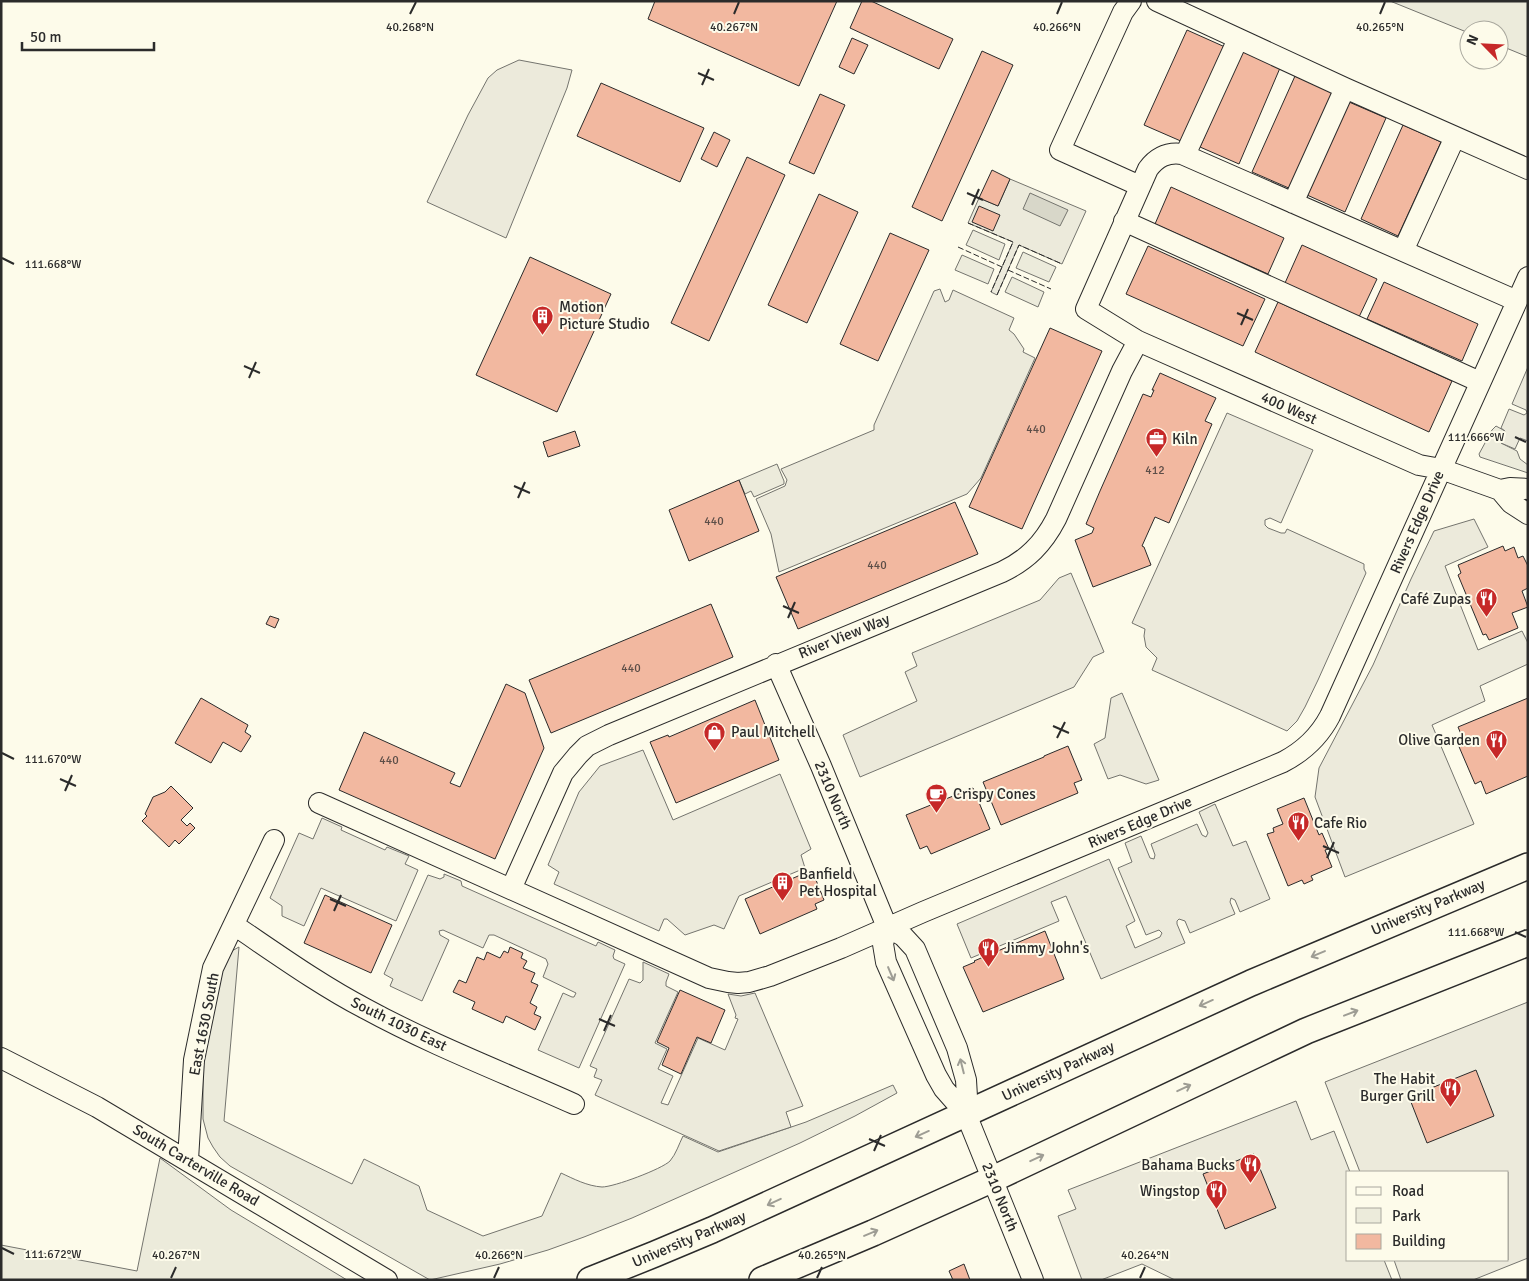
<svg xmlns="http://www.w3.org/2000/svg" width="1529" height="1281" font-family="Signika,sans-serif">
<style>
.green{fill:#ecebdb;stroke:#74746e}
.parking{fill:#eceadb;stroke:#74746e}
.water{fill:#d8d7c9;stroke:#74746e}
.building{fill:#f2b8a0;stroke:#2b2b2b}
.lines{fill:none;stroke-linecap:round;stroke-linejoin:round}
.minor-casing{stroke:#2b2b2b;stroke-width:22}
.major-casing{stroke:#2b2b2b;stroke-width:28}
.minor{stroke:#fdfbea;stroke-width:20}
.major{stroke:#fdfbea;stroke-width:25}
.fence{stroke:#2b2b2b;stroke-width:1;stroke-dasharray:6 2.5;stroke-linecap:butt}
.oneway{stroke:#9e9d94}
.ticks{fill:none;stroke:#2b2b2b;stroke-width:2}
.labels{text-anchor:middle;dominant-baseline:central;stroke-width:4;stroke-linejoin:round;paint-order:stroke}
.number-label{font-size:12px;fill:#5d4e48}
.poi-label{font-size:15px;fill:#2b2b2b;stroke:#fdfbea;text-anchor:start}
.street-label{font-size:15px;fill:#2b2b2b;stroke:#fdfbea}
.ticks-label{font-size:12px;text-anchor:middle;fill:#2b2b2b;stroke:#fdfbea;stroke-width:4;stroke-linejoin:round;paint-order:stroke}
</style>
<rect width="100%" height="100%" fill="#fdfbea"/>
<path class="green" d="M1390,1h138v56l-29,-12v-15h-30v3z
M973,230l32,14 -6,16 -33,-15z
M1023,252l33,15 -7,15 -33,-14z
M962,255l32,14 -6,15 -33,-14z
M1012,277l32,15 -6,15 -33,-15z
M1496,426l9,5 -4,12 16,8 3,8 8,6v8l-48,-16 -1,-3 13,-24z
M777,464l7,17v3l-30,13 -3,-6 -6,3 -6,-14z
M239,947l-15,174 128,63 12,-25 55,27 8,24 56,26 59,-20 19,-43c13,6 26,13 41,14 12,0 60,-18 68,-26 6,-7 9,-17 13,-25l35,16 88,-30 87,-37 4,8 -42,23 -55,27 -168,75 -48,19 -36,13 -48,14 -70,16 -200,-114 -10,-9 -7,-10 -5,-9 -5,-19v-55l8,-56 17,-55z
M160,1158l71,52 116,70h-346v-35l136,26z"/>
<path class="parking" d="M519,60l53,10 -5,18 -61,150 -79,-36 41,-87 20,-37 9,-8z
M1010,179l76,32 -24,53 -43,-19 -22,50 -6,-3 22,-50 -45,-19 11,-25 19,8z
M940,289l5,13 4,-2 4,-10 61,28 -5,12 5,4 10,15 -1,3 12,6 -54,120 -14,16 -188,78 -8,-38 -15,-35 29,-13 2,-6 -6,-11 93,-39v-5l60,-134z
M1528,367v74l-8,-3 -5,11 -14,-6 4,-12 -4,-3 8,-19 15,6 3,-2 -1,-3 -14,-6z
M1227,413l86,37 -32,73 -11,-5 -5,2v5l3,3 13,5h4l2,-4 77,35v5l2,4 -48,107 -13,27 -8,14 -10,10 -135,-61 5,-12 -11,-11 -2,-11 1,-7 -13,-6z
M1474,519l14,28 -43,19 33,84 44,-19 6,12v21l-48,22 5,15 -53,24 42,99 -129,53 -30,-80 4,-29 54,-103 38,-86 23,-48z
M1071,573l33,79 -11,5 -19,30 -214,90 -17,-42 74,-34 -12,-29 12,-6 -5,-13 128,-53 19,-22z
M1122,693l37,87 -13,4 -26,-9 -12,4 -14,-35 11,-6 6,-40z
M643,750l30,70 107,-46 31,75 -10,6 4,13 -66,28 -15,33 -10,-4 -29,10 -18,-16h-3l-5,12 -105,-47 5,-12 -11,-7 31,-73 21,-26z
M1215,804l18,42 13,-5 24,58 -30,13 -5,-12 -4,-2 -1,4 5,12 -45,19 -5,-12 -6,-2 -2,2v3l8,19 -84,36 -35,-83 -15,6 8,19 -88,37 -14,-34 152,-65 26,62 -9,5 9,22 25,-11 2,-4 -3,-3 -13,5 -28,-67 14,-6 -7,-19 16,-7 9,22 4,1 1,-4 -4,-11 46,-20 5,11 4,2 2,-4 -9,-21z
M322,818l20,9 -1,3 44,20 2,-3 22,9 -4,8 13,6 -22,51 -75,-33 -17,38 -22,-10v-10l-12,-8 29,-65 14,6z
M444,874l17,7 1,5 134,60 2,-4 17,8 -2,6 1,3 11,5 -46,104 -41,-18 25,-57 9,4h2l2,-4 -33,-16 5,-13 -2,-5 -52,-24h-5l-6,13 -40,-18 -4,1 1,4 9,5 -27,61 -32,-15 3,-7 -9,-5 44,-99 12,4 4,-2z
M643,962l26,12 -3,8v4l12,6 -23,51 12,6 -9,20 15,7 -12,27 7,2 30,-67 27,12 13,-31 -3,-1 1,-3 -8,-21 13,2 14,-3 48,113 -17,6 5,15 -72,24 -124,-56 7,-15 -8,-3 3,-8 -7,-3 39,-87 11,4 3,-3z
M1528,1002v256l-55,22h-72l-7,-20h114v-88h-148l-35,-90z
M1296,1101l15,39 23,-9 16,41h-2v88h36l8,20h-217l-33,-16 -41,16h-19l-24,-64 18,-7 -8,-19z"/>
<path class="water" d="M1030,193l38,17 -8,16 -37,-17z"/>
<path class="building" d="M655,1h182l-38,85 -151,-67z
M862,1h9l82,38 -14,30 -89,-41z
M1187,30l38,17 -42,95 -39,-17z
M852,38l16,7 -14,29 -15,-7z
M982,51l31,14 -71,156 -30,-14z
M1242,51l38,17 -41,96 -39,-17z
M1295,76l39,17 -43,96 -39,-17z
M601,83l103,45 -24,54 -103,-46z
M820,94l25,11 -31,69 -25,-11z
M1349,102l37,16 -41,94 -38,-17z
M1403,125l38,17 -43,94 -37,-17z
M714,132l16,8 -13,27 -16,-8z
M747,157l38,18 -76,166 -38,-18z
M992,170l18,9 -12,27 -19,-8z
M1171,187l113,51 -16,36 -113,-50z
M819,194l39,18 -51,111 -39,-18z
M979,206l21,9 -7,16 -21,-9z
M890,233l39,17 -51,111 -38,-17z
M1302,245l75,34 -18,38 -74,-34z
M1148,246l117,53 -22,47 -117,-52z
M530,257l81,37 -54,118 -81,-37z
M1384,282l94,42 -16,37 -95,-42z
M1278,302l174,79 -23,51 -174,-80z
M1050,328l52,23 -80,178 -53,-22z
M1160,373l56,25 -11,23 7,3 -43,99 -14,-6 -13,29 2,1 7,18 -58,22 -18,-47 17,-7 2,-5 -8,-4 14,-33 43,-97 8,3 3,-7h-2z
M575,431l5,15 -32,11 -5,-15z
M739,480l20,51 -70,30 -20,-51z
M955,502l23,52 -180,75 -22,-52z
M1503,546l2,5 9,-4 4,11 5,-2 5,10v22l-6,3 6,16 -16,6 6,15 -29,12 -3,-6 -3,1 -25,-60 3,-2 -3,-8z
M711,604l22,53 -182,76 -22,-53z
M270,616l9,3 -4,9 -9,-4z
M506,684l19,9 19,55 -49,111 -156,-69 25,-58 91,41 -5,10 10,4z
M201,698l47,27 -3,7 6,4 -10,16 -18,-10 -12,21 -36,-20z
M1528,698v78l-42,18 -5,-13 -6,3 -18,-42 6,-3 -5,-12z
M755,700l24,60 -103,43 -26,-61 18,-7 1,2z
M1068,746l14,34 -8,3 4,10 -77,32 -18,-43 61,-25v-1z
M171,786l22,22 -12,12 6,6 3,-3 5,5 -16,16 -4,-4 -6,7 -27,-26 5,-5 -2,-2 8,-17 12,-5z
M973,788l17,41 -59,25 -4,-8 -7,3 -14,-34z
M1304,798l15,37 3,-2 7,16 -4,1 7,17 -21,9 2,4 -9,4 -2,-4 -14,6 -21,-52 7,-2 -1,-4 10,-4 -6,-15z
M812,870l12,30 -9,4 2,5 -57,25 -15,-35z
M325,895l67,30 -21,48 -67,-30z
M1045,931l19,48 -81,33 -20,-45 12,-5 -1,-1z
M510,947l13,6 -2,5 6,3 -4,7 12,5 -4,9 7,3 -8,18 7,4 -3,7 7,3 -6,13 -29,-14 -3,7 -31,-14 3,-7 -22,-10 6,-12 7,3 11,-26 7,3 3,-8 13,6 4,-7 4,2z
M680,990l45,20 -14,33 -14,-6 -16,37 -19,-9 7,-17 -12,-6z
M1476,1070l18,46 -67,27 -18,-46z
M1254,1154l22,54 -51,21 -22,-55z
M964,1264l6,16h-17l-4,-9z"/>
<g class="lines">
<defs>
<path id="minor" d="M1131,1l-8,11 -63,138 80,36
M1157,1l188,87 183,81
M1185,155l53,-116
M1293,203l52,-115
M1124,221l356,161
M1403,251l52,-114
M1517,301l-335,-147c-15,-2 -25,3 -34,15l-62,140 52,32 281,124 22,4 59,21 10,-2 18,1
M1500,490l11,13 17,11
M776,664l45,102 66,161 16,9 12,13 42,99 9,32 1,17 -1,17
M319,803l390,175 19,4 10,1 11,-1 21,-6 71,-28 82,-36 360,-150c21,-11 36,-25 47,-46l198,-439
M511,889l52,-116 15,-18 9,-9 22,-11 393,-163c25,-12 41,-28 54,-53l66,-148 16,-30
M234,925c43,29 86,60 132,84 66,36 139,64 208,95
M887,927l-4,17 3,18 50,113 8,14 22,25 67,166
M1,1058l96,49 290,173
M188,1160l6,-100 19,-92 61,-128"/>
<path id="major" d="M590,1280l65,-26 57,-24 539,-247 277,-117
M762,1280l111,-47 120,-54 313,-148 222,-88"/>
</defs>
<use href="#minor" class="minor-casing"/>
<use href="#major" class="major-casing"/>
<use href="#minor" class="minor"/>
<use href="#major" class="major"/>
<path class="fence" d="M968,223l45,19 -22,50
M958,247l44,20
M1008,270l43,19
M997,295l22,-50 43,19"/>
</g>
<defs><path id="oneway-shaft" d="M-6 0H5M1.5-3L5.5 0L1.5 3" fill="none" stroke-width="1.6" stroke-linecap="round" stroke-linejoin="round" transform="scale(1.25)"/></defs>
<g class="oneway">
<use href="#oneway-shaft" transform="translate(1318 954) rotate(157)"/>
<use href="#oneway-shaft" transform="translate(891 974) rotate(67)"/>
<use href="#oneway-shaft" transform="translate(1206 1003) rotate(156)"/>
<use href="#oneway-shaft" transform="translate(1351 1013) rotate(-21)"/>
<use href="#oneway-shaft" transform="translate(962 1066) rotate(-104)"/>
<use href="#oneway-shaft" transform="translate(1184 1088) rotate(-25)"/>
<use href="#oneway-shaft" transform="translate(922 1134) rotate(156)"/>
<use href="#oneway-shaft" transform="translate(1037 1158) rotate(-25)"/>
<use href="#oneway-shaft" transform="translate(774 1202) rotate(155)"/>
<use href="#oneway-shaft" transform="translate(871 1233) rotate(-23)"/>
</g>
<path class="ticks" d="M410,14l6,-12M734,14l5,-12M1057,14l5,-12M1380,14l5,-12M698,73l16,7M702,85l7,-16M967,193l16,7M972,205l7,-16M2,258l12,6M1237,313l16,7M1241,325l7,-16M244,366l16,7M249,378l7,-16M1515,437l11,5M514,486l16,7M518,498l7,-16M783,606l16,7M788,618l7,-16M1053,726l16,7M1057,738l8,-16M2,753l12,6M60,779l16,7M65,791l7,-16M1323,846l16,7M1327,858l7,-16M330,899l16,7M334,911l7,-16M1515,932l11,5M599,1019l16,7M604,1031l7,-16M869,1139l16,7M874,1151l7,-16M2,1248l12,6M171,1278l5,-11M494,1278l5,-11M817,1278l5,-11M1140,1278l5,-11"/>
<defs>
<symbol id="building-pin" viewBox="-11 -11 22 30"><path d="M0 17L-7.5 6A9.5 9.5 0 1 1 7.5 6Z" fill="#c62828" stroke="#fdfbea"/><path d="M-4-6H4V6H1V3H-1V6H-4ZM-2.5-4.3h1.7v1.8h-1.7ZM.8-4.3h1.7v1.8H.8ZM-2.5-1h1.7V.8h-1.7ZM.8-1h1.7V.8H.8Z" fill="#fff"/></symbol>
<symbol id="office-pin" viewBox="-11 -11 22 30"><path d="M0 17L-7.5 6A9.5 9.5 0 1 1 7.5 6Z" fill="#c62828" stroke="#fdfbea"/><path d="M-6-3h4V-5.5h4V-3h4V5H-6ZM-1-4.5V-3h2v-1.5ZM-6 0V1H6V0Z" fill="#fff"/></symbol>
<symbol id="restaurant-pin" viewBox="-11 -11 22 30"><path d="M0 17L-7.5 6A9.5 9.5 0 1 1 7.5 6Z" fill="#c62828" stroke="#fdfbea"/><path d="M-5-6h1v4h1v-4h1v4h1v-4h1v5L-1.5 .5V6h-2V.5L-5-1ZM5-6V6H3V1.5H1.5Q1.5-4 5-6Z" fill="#fff"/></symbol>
<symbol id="shop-pin" viewBox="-11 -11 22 30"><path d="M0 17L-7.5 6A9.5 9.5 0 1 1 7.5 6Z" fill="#c62828" stroke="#fdfbea"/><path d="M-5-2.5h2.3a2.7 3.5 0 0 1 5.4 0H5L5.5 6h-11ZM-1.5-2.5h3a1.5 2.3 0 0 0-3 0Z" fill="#fff"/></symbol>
<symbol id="cafe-pin" viewBox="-11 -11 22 30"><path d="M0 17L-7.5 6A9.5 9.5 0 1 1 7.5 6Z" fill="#c62828" stroke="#fdfbea"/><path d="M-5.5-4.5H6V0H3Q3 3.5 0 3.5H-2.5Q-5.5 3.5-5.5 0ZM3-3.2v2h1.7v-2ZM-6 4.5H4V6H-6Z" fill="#fff"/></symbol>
</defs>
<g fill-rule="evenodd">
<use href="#building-pin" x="530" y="304" width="25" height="34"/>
<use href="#office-pin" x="1144" y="426" width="25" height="34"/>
<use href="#restaurant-pin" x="1474" y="586" width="25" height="34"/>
<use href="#shop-pin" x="702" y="720" width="25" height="34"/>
<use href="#restaurant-pin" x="1484" y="728" width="25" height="34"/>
<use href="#cafe-pin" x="924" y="782" width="25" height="34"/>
<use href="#restaurant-pin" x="1286" y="810" width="25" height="34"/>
<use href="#building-pin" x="770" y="870" width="25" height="34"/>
<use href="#restaurant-pin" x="976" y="936" width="25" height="34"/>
<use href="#restaurant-pin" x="1438" y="1076" width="25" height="34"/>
<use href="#restaurant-pin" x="1238" y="1152" width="25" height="34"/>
<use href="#restaurant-pin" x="1204" y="1178" width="25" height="34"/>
</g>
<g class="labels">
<g class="number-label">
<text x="1036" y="429">440</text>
<text x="1155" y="470">412</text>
<text x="714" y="521">440</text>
<text x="877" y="565">440</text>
<text x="631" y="668">440</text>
<text x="389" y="760">440</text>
</g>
<g class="poi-label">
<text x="559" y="307">Motion<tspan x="559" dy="17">Picture Studio</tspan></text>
<text x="1172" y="439">Kiln</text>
<text x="1471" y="599" text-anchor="end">Café Zupas</text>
<text x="731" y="732">Paul Mitchell</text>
<text x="1480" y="740" text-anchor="end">Olive Garden</text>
<text x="953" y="794">Crispy Cones</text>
<text x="1314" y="823">Cafe Rio</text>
<text x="799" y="874">Banfield<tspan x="799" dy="17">Pet Hospital</tspan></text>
<text x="1004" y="948">Jimmy John's</text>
<text x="1435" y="1079" text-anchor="end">The Habit<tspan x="1435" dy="17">Burger Grill</tspan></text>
<text x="1235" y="1165" text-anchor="end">Bahama Bucks</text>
<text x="1200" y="1191" text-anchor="end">Wingstop</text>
</g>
<g class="street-label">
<text transform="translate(1289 408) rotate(24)">400 West</text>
<text transform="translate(1417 522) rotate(-66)">Rivers Edge Drive</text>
<text transform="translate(844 636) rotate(-22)">River View Way</text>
<text transform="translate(833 795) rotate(67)">2310 North</text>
<text transform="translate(1140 822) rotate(-23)">Rivers Edge Drive</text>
<text transform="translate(1428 907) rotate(-23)">University Parkway</text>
<text transform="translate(204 1024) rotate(-79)">East 1630 South</text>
<text transform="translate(399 1024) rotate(26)">South 1030 East</text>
<text transform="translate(1058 1071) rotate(-25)">University Parkway</text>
<text transform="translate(196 1165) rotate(31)">South Carterville Road</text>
<text transform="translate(1000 1197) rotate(68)">2310 North</text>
<text transform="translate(689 1239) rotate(-23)">University Parkway</text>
</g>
</g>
<g class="ticks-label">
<text x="410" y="31">40.268°N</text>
<text x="734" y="31">40.267°N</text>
<text x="1057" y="31">40.266°N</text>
<text x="1380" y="31">40.265°N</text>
<text x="53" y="268">111.668°W</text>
<text x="1476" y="441">111.666°W</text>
<text x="53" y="763">111.670°W</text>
<text x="1476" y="936">111.668°W</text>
<text x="53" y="1258">111.672°W</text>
<text x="176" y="1259">40.267°N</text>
<text x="499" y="1259">40.266°N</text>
<text x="822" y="1259">40.265°N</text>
<text x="1145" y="1259">40.264°N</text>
</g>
<rect width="1529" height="1281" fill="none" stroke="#2b2b2b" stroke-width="5"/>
<rect x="1346" y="1171" width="162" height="90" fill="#fdfbea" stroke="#a9a89e"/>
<rect x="1356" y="1187" width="25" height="8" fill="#fdfbea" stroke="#a9a89e"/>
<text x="1392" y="1196" font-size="15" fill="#2b2b2b">Road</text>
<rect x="1356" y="1208" width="25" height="15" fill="#ecebdb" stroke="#a9a89e"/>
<text x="1392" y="1221" font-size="15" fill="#2b2b2b">Park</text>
<rect x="1356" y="1234" width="25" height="15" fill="#f2b8a0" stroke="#a9a89e"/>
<text x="1392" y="1246" font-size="15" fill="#2b2b2b">Building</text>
<g transform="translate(1484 45) rotate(294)"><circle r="24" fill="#fdfbea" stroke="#a9a89e"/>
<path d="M0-4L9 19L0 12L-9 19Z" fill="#c62828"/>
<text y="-8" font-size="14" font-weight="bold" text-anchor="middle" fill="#2b2b2b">N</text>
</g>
<path d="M22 42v8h132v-8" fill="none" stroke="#2b2b2b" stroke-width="2.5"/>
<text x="30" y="42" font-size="15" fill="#2b2b2b" stroke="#fdfbea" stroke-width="4" paint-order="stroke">50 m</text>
</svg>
